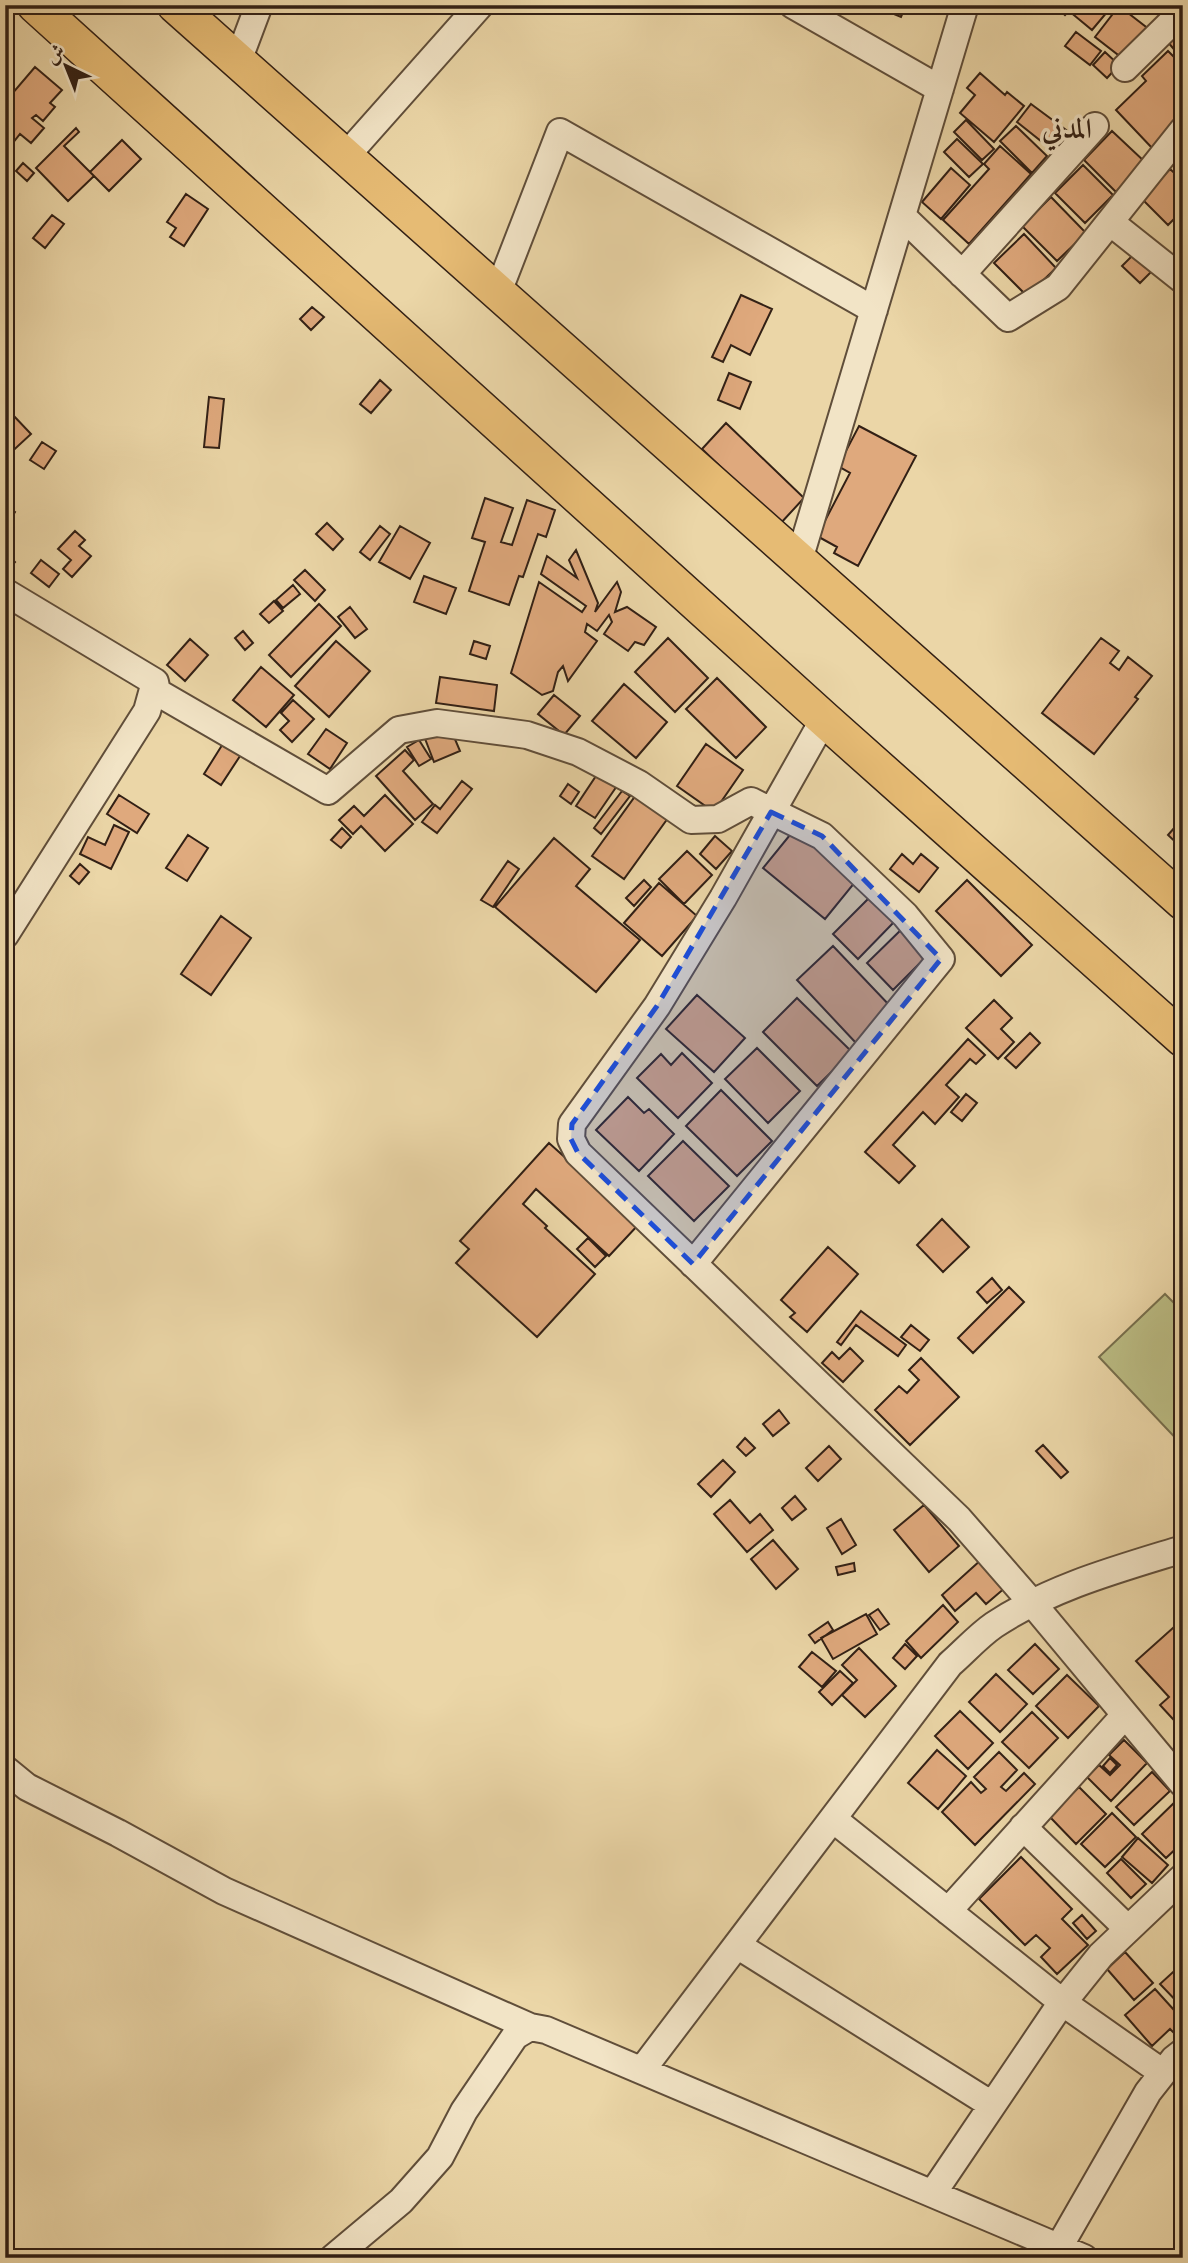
<svg xmlns="http://www.w3.org/2000/svg" width="1188" height="2263" font-family="'Sorts Mill Goudy',Amiri,serif">
<style>
.green{fill:#bbbd84;stroke:#766e4c;stroke-width:2}
.building{fill:#dfa97d;stroke:#322015;stroke-width:2}
.lines{fill:none;stroke-linecap:round;stroke-linejoin:round}
.minor-casing{stroke:#604e3a;stroke-width:30}
.major-casing{stroke:#322015;stroke-width:38}
.minor{stroke:#f2e4c6;stroke-width:26}
.major{stroke:#e6bb74;stroke-width:35}
.marked{fill:#1d4ed8;fill-opacity:0.2;stroke:#1d4ed8;stroke-width:5;stroke-dasharray:14 9;stroke-linejoin:round}
.labels{text-anchor:middle;dominant-baseline:central;stroke-width:7;stroke-linejoin:round;paint-order:stroke}
.neighbourhood-label{font-size:28px;font-weight:bold;fill:#322015;stroke:#f2e4c6}
</style>
<rect width="100%" height="100%" fill="#ebd6a7"/>
<filter id="stains"><feTurbulence type="fractalNoise" baseFrequency=".00286" numOctaves="4"/><feColorMatrix values="0 0 0 0 .2 0 0 0 0 .09 0 0 0 0 .02 0 0 0 .5 -.17"/></filter>
<radialGradient id="worn" r=".72"><stop offset=".6" stop-color="#630" stop-opacity="0"/><stop offset="1" stop-color="#630" stop-opacity=".3"/></radialGradient>
<path class="green" d="M1165,1294l18,18v134l-84,-89z"/>
<path class="building" d="M872,5h34l-5,12z
M1054,5h59l-21,25 -23,-19 -4,4z
M1155,5h23l-8,12z
M1119,6l31,24 -24,31 -31,-24z
M1183,27v33l-16,-19z
M1076,32l25,19 -11,14 -25,-19z
M1168,51l15,15v54l-30,29 -37,-39 30,-29 -4,-5z
M1105,52l14,13 -12,13 -14,-13z
M35,67l27,23 -12,13 5,4 -12,14 -7,-6 -4,3 12,10 -13,15 -11,-9 -8,10 -7,-6v-36z
M980,73l25,22 2,-3 17,14 -30,36 -34,-29 15,-18 -8,-7z
M1031,104l35,26 -15,19 -34,-27z
M966,120l28,29 -12,11 -28,-28z
M1016,126l31,30 -15,17 -32,-32z
M76,128l3,4 -15,14 30,30 -26,25 -32,-33z
M1112,131l33,31 -29,30 -32,-32z
M957,139l26,25 -14,13 -25,-25z
M122,140l19,19 -32,32 -19,-19z
M5,142l8,6 -8,11z
M1000,146l31,28 -62,70 -26,-24 46,-51 -5,-5z
M23,163l11,10 -7,8 -11,-10z
M1083,165l30,30 -28,28 -30,-30z
M951,168l19,17 -29,34 -19,-17z
M1170,169l13,12v29l-15,15 -26,-26z
M186,194l22,15 -24,37 -14,-9 6,-9 -9,-6z
M1051,197l35,36 -29,28 -35,-35z
M52,215l12,9 -19,24 -12,-10z
M1183,224v16l-8,-8z
M1024,234l32,34 -29,28 -33,-33z
M1136,252l17,18 -13,13 -18,-17z
M741,295l31,14 -22,46 -19,-10 -8,17 -11,-5z
M312,307l12,10 -13,13 -11,-11z
M729,373l22,9 -11,27 -22,-9z
M380,380l11,10 -20,23 -11,-9z
M209,397l15,2 -5,49 -15,-1z
M12,414l19,20 -26,24v-37z
M726,423l78,75 -24,26 -78,-75z
M859,426l57,30 -58,110 -24,-13 3,-6 -20,-11 33,-63 -12,-7z
M42,442l14,9 -12,18 -14,-9z
M485,498l28,10 -12,34 11,3 15,-45 28,10 -9,27 -8,-3 -15,43 -4,-1 -10,29 -40,-14 16,-49 -13,-4z
M5,505l10,7 -10,16z
M327,523l16,16 -10,11 -17,-16z
M380,526l10,8 -20,26 -10,-8z
M400,526l30,17 -20,36 -31,-17z
M75,531l10,9 -6,6 12,10 -19,21 -9,-8 8,-9 -13,-11z
M576,550l22,53 -3,9 22,-30 4,10 -6,20 12,-5 29,20 -12,18 -9,-3 -7,9 -24,-17 8,-12 -3,-7 -12,16 -10,-7 -2,8 12,9 -29,40 -5,-15 -5,6 -5,19 -11,4 -31,-22 28,-91 43,30 4,-6 -45,-32 6,-18 30,22 -8,-18z
M5,553l10,9 -9,10h-1z
M41,560l18,14 -10,13 -18,-14z
M305,570l20,20 -10,11 -21,-21z
M424,576l32,12 -10,26 -32,-12z
M293,585l7,9 -17,14 -7,-8z
M274,601l9,10 -14,12 -9,-9z
M319,604l22,22 -50,51 -22,-22z
M350,607l17,22 -12,9 -17,-21z
M243,631l10,12 -8,7 -10,-12z
M668,638l40,40 -33,34 -40,-40z
M1101,638l18,13 -9,12 9,7 9,-13 24,19 -17,21 3,2 -44,55 -52,-41z
M190,639l18,16 -23,26 -18,-16z
M336,641l34,30 -41,46 -34,-31z
M474,641l16,5 -4,13 -16,-5z
M261,667l33,28 -28,32 -33,-27z
M440,677l57,8 -3,26 -58,-8z
M717,678l49,49 -30,31 -50,-49z
M624,684l43,38 -31,36 -44,-37z
M554,695l26,21 -16,19 -26,-21z
M293,700l21,19 -22,23 -12,-12 9,-9 -8,-8z
M449,725l11,26 -26,11 -10,-26z
M326,729l21,14 -17,26 -22,-15z
M419,740l12,19 -12,7 -12,-19z
M224,742l18,11 -21,32 -17,-11z
M706,744l37,26 -29,42 -37,-26z
M405,750l9,10 -11,11 30,33 -18,16 -39,-44z
M602,767l19,13 -26,38 -19,-12z
M462,781l10,8 -35,44 -15,-11 13,-17 5,4z
M568,784l11,8 -8,12 -11,-8z
M622,791l8,5 -29,38 -7,-6z
M119,795l30,19 -12,19 -30,-19z
M385,795l28,29 -28,27 -24,-25 -8,8 -14,-14 15,-14 10,10z
M636,795l32,23 -44,61 -32,-23z
M1183,818v31l-15,-14z
M114,825l15,7 -18,37 -31,-15 8,-17 17,8z
M342,828l9,9 -10,11 -10,-8z
M794,830l62,51 -31,38 -62,-51z
M188,835l20,13 -21,33 -21,-13z
M715,836l17,15 -16,18 -16,-15z
M554,838l36,31 -14,17 64,54 -44,52 -101,-85z
M687,851l25,24 -28,29 -25,-25z
M902,854l11,10 8,-10 17,14 -19,24 -29,-23z
M508,861l11,8 -26,38 -12,-7z
M80,864l9,8 -10,12 -9,-8z
M644,880l7,7 -17,19 -8,-8z
M967,880l65,65 -31,31 -65,-65z
M659,883l38,33 -35,40 -38,-33z
M871,896l25,24 -38,39 -25,-25z
M221,916l30,22 -40,57 -30,-21z
M906,925l26,26 -39,39 -26,-27z
M833,946l59,62 -36,35 -59,-63z
M697,995l48,43 -31,34 -48,-43z
M797,998l55,54 -35,34 -54,-54z
M994,1000l18,18 -11,11 13,13 -16,17 -32,-31z
M1030,1033l10,10 -24,25 -11,-10z
M968,1039l17,16 -9,9 -6,-5 -24,26 13,12 -24,27 -12,-12 -30,33 22,21 -16,17 -34,-31z
M757,1048l43,43 -32,32 -43,-44z
M682,1053l30,30 -34,35 -41,-40 24,-24 10,11z
M721,1090l51,51 -35,35 -51,-50z
M966,1094l11,9 -15,18 -11,-9z
M628,1097l16,16 5,-4 25,25 -35,37 -43,-41z
M683,1141l46,45 -35,35 -46,-45z
M549,1143l90,81 -30,32 -73,-67 -13,15 24,22 -2,2 50,46 -58,63 -81,-74 13,-14 -9,-8z
M942,1219l27,28 -26,25 -26,-27z
M588,1238l18,18 -11,11 -18,-18z
M828,1247l30,27 -51,58 -17,-15 5,-4 -14,-13z
M992,1278l10,12 -15,13 -10,-11z
M1009,1287l15,15 -51,51 -15,-15z
M861,1311l45,34 -8,11 -42,-31 -15,20 -4,-3z
M911,1325l18,15 -9,11 -19,-14z
M850,1348l13,13 -20,21 -21,-19 10,-11 7,7z
M921,1358l38,39 -49,48 -35,-35 24,-24 8,7 12,-13 -10,-10z
M779,1410l10,13 -16,13 -10,-12z
M745,1438l10,10 -9,8 -9,-9z
M1043,1445l25,27 -7,6 -25,-27z
M829,1446l12,13 -23,22 -12,-13z
M723,1460l12,12 -24,25 -13,-13z
M795,1496l11,13 -14,11 -10,-12z
M730,1500l20,23 10,-9 13,16 -26,22 -33,-38z
M924,1505l35,41 -30,26 -35,-42z
M841,1519l15,26 -14,9 -15,-26z
M773,1540l25,29 -22,20 -25,-30z
M982,1559l24,28 -20,17 -10,-11 -21,18 -13,-16z
M854,1563l1,8 -17,4 -2,-8z
M943,1605l15,17 -37,36 -15,-17z
M878,1609l11,15 -9,6 -11,-15z
M866,1614l11,20 -44,25 -12,-21z
M1183,1619v111l-23,-25 9,-8 -33,-36z
M828,1622l5,8 -18,13 -6,-8z
M905,1644l12,12 -12,13 -12,-11z
M1035,1644l24,25 -26,25 -25,-24z
M859,1648l37,38 -31,31 -23,-22 15,-15 -15,-15z
M812,1652l24,19 -14,16 -23,-20z
M840,1671l13,12 -21,22 -13,-13z
M996,1674l31,30 -27,28 -31,-30z
M1067,1675l32,31 -31,32 -32,-32z
M960,1711l33,32 -25,26 -33,-33z
M1032,1712l26,26 -29,30 -27,-26z
M1124,1740l23,23 -36,38 -24,-24 12,-12 11,10 10,-10 -11,-10z
M937,1750l29,26 -28,33 -30,-26z
M999,1752l18,18 -16,17 5,4 18,-18 11,11 -60,61 -33,-33 29,-30 10,11 5,-4 -12,-12z
M1110,1758l7,7 -7,8 -7,-7z
M1152,1772l18,19 -36,34 -18,-18z
M1079,1787l27,27 -30,30 -27,-28z
M1177,1800l6,6v36l-17,16 -24,-24z
M1112,1813l24,24 -31,30 -24,-23z
M1138,1838l30,27 -16,18 -30,-26z
M1021,1857l51,52 -10,10 26,26 -31,29 -16,-17 9,-9 -14,-13 -11,10 -46,-46z
M1121,1859l25,25 -15,14 -24,-25z
M1082,1915l14,16 -9,8 -14,-16z
M1125,1952l28,31 -19,17 -27,-31z
M1183,1963v45l-23,-24z
M1155,1989l28,31v9l-7,6 -6,-6 -18,17 -27,-31z"/>
<g class="lines">
<defs>
<path id="minor" d="M793,5l147,84
M238,61l21,-56
M1125,68l58,-57
M345,157l135,-152
M902,216l106,102 50,-31 125,-157
M1110,222l73,58
M962,274l133,-148
M498,292l62,-160 314,178
M799,560l166,-555
M5,592l150,90 -8,29 -142,224
M155,682l2,10 171,99 71,-61 38,-7 90,12 51,17 61,32 52,36 27,-1 33,-18 71,35 83,79 36,44 -248,305
M824,719l-101,179 -66,108 -85,118 -1,15 7,14 381,366 74,85 150,180
M5,1769l22,18 91,46 106,58 306,136
M833,1819l229,183 101,71
M1023,1827l105,102
M948,1911l177,-196
M737,1945l255,160
M642,2070l308,-406c14,-12 28,-28 44,-39 57,-38 124,-56 189,-76
M933,2193l123,-182 45,-56 82,-78
M1059,2247l89,-155 26,-33 9,-7
M333,2258l68,-57 39,-44 24,-46 51,-75 15,-9 16,3 538,228"/>
<path id="major" d="M35,5l789,714 359,320
M175,5l1008,897"/>
</defs>
<use href="#minor" class="minor-casing"/>
<use href="#major" class="major-casing"/>
<use href="#minor" class="minor"/>
<use href="#major" class="major"/>
</g>
<path class="marked" d="M771,812l51,24 119,123 -248,305 -115,-111 -7,-14 1,-15 85,-118z"/>
<g class="labels">
<g class="neighbourhood-label">
<text x="1067" y="131">المدني</text>
</g>
</g>
<rect width="1188" height="2263" fill="none" stroke="#ebd6a7" stroke-width="28"/>
<rect x="7" y="7" width="1174" height="2249" fill="none" stroke="#322015" stroke-width="3.5"/>
<rect x="14" y="14" width="1160" height="2235" fill="none" stroke="#322015" stroke-width="2"/>
<g transform="translate(66 66) rotate(317)" stroke="#f2e4c6" stroke-width="5" paint-order="stroke">
<path d="M0-5L12 26L0 18L-12 26Z" fill="#322015"/>
<text y="-10" font-size="19" font-weight="bold" text-anchor="middle" fill="#322015">ش</text>
</g>
<rect width="100%" height="100%" filter="url(#stains)"/>
<rect width="100%" height="100%" fill="url(#worn)"/>
</svg>
